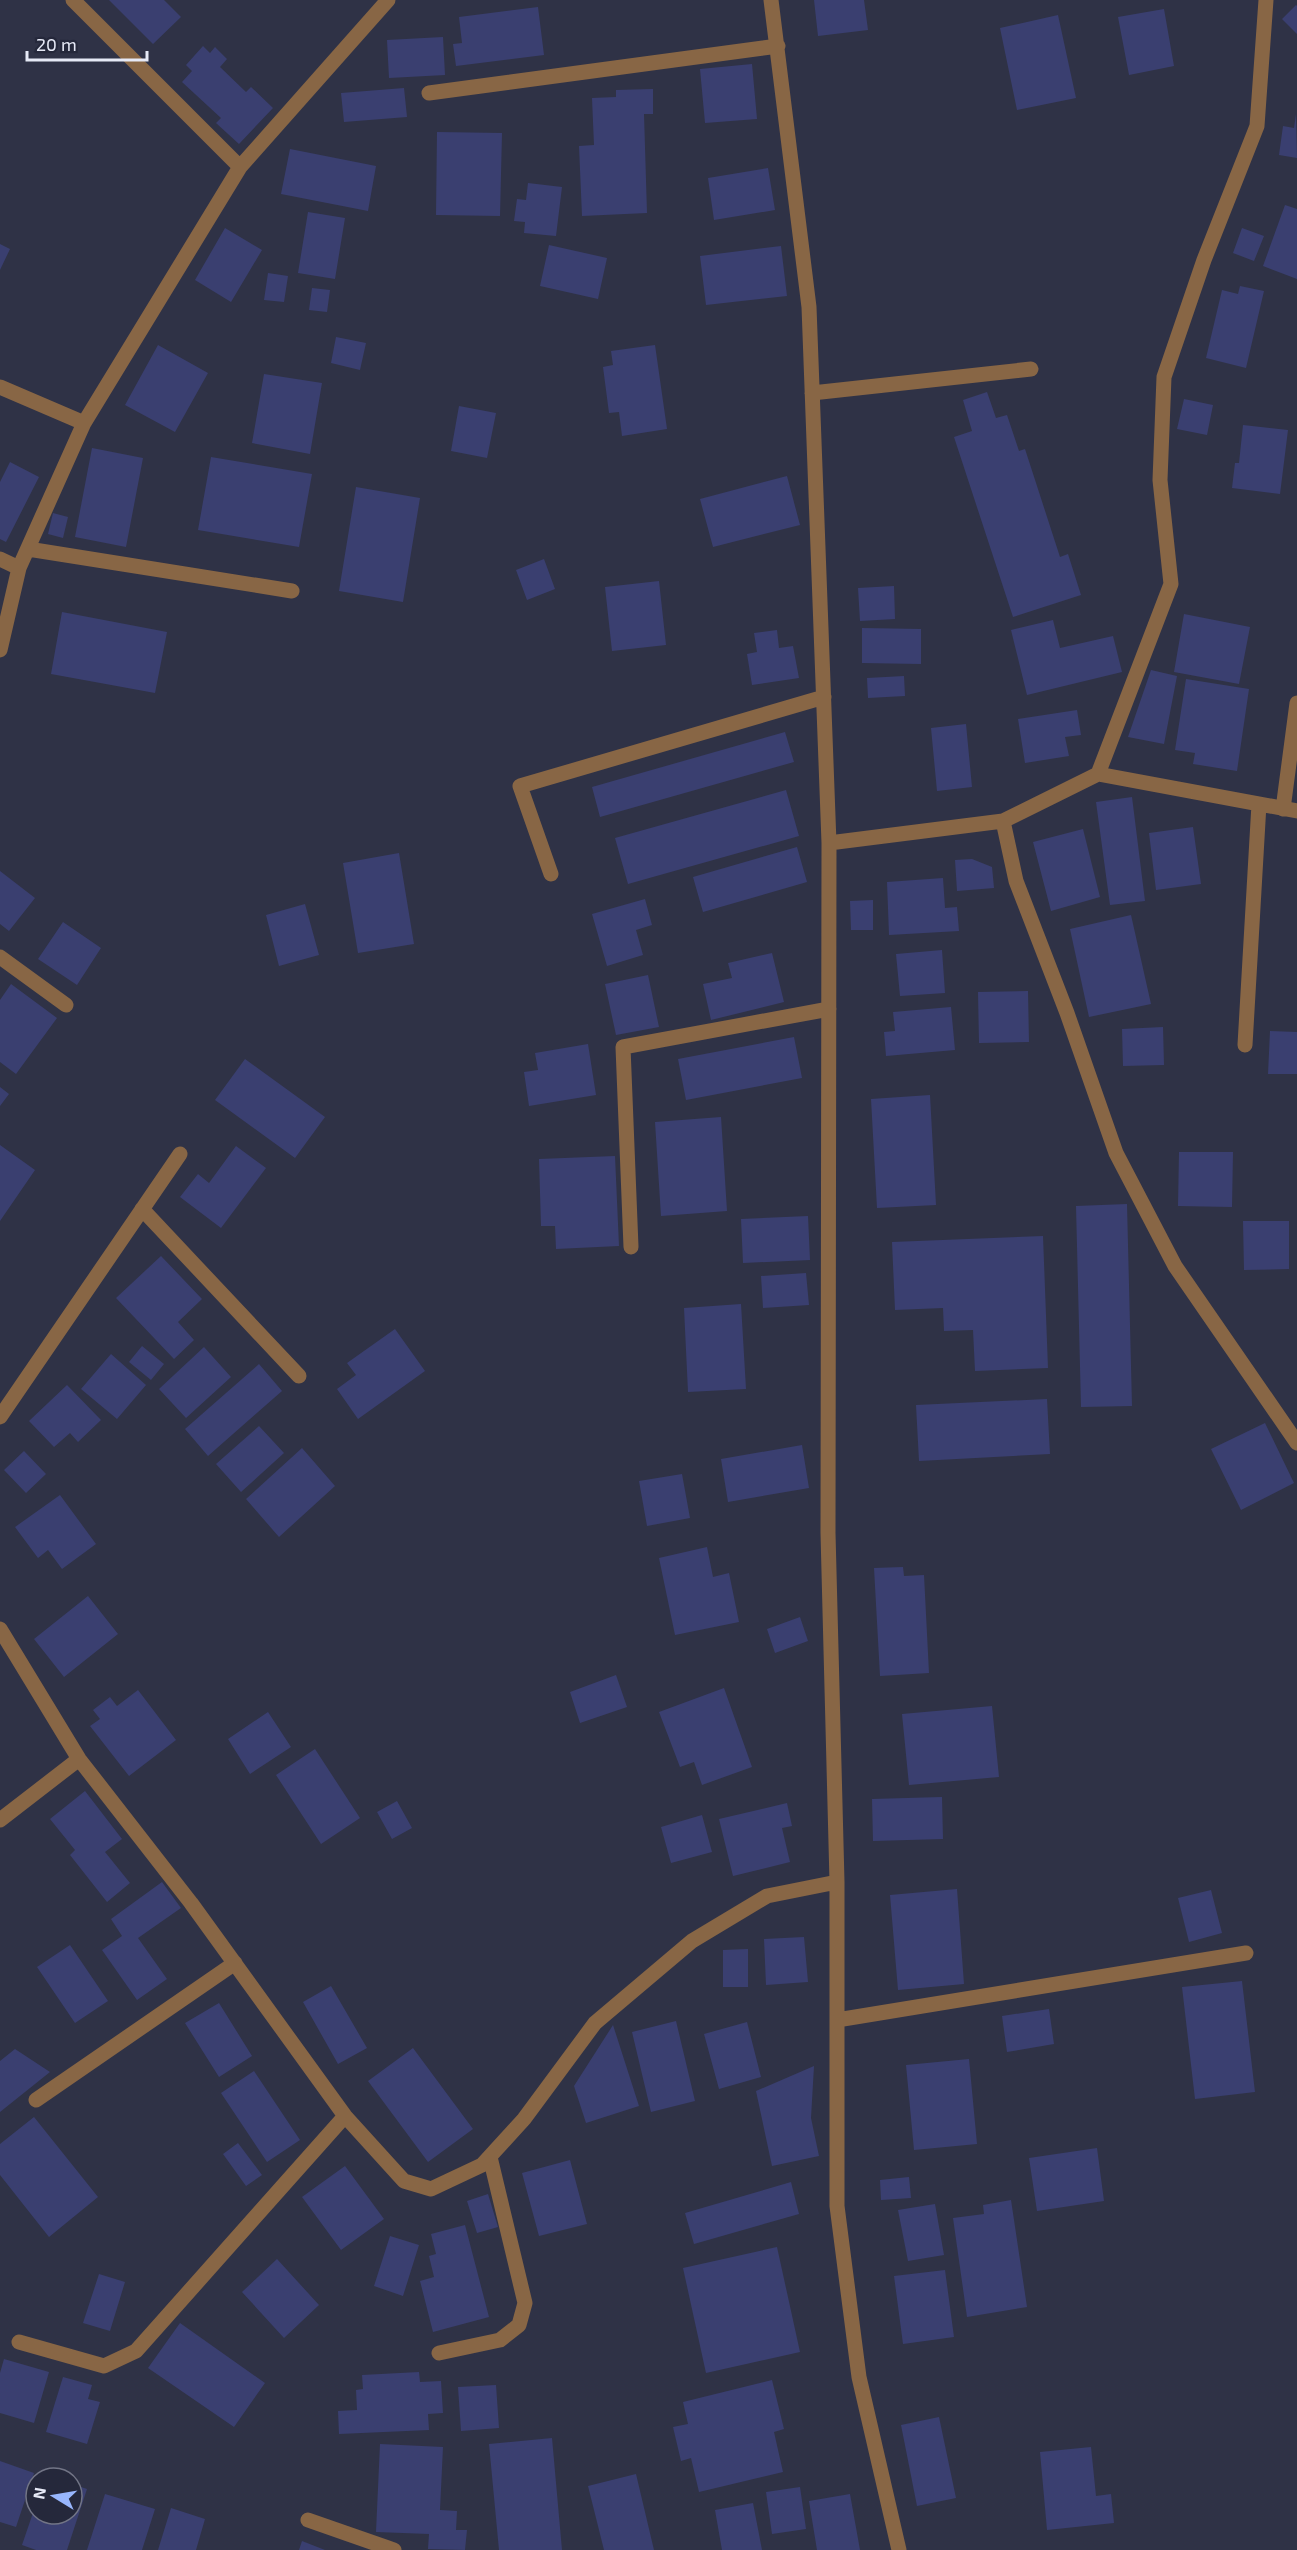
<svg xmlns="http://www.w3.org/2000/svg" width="1297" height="2550" font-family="'Exo 2',sans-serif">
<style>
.building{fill:#3a3f70}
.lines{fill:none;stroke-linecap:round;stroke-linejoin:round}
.minor{stroke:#886645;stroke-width:15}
</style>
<rect width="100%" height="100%" fill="#2f3246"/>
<path class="building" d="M109,0h55l17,17 -28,27z
M814,0h50l4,30 -50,6z
M1296,5l1,1v28l-15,-15z
M538,7l6,48 -88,11 -3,-22 9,-1 -3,-26z
M1164,9l10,57 -45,9 -11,-58z
M1058,15l18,83 -59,12 -17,-82z
M443,37l2,38 -56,3 -2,-38z
M203,46l7,7 5,-6 12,12 -7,8 26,25 5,-5 22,21 -34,36 -23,-21 5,-5 -39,-36 10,-11 -6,-6z
M752,64l5,55 -52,4 -5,-54z
M404,88l3,29 -63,5 -3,-29z
M653,89v25h-9l3,99 -65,3 -3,-70 15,-1 -2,-47 24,-1v-7z
M1296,114l1,44 -18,-3 4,-29 11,2z
M437,132l65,1 -2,83 -64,-1z
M290,149l86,17 -8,45 -87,-17z
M768,168l7,42 -61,10 -6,-42z
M528,183l34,4 -6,49 -32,-3 1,-11 -11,-1 3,-22 9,1z
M1285,205l12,4v70l-34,-13z
M308,212l37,6 -10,61 -37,-6z
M225,228l37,22 -31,52 -36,-22z
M1242,228l22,8 -10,25 -21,-8z
M0,244l10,5 -10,21z
M549,245l58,13 -9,41 -58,-13z
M781,246l6,50 -81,9 -6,-49z
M268,273l20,3 -4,26 -20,-2z
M1240,286l24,5 -18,77 -40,-10 16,-68 16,4z
M312,288l18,2 -3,22 -18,-2z
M336,337l30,6 -6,27 -29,-7z
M158,345l50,28 -33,59 -50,-27z
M655,345l12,84 -45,7 -3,-24 -10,1 -6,-46 10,-2 -2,-14z
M264,374l58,9 -12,71 -58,-11z
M987,392l9,26 11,-3 12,36 6,-2 35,108 8,-3 13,41 -68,22 -59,-180 18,-6 -9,-31z
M1184,399l29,6 -6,30 -30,-6z
M459,406l37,7 -9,45 -36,-7z
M1243,425l45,5 -8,64 -48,-6 3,-25h4z
M92,448l51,10 -17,89 -51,-10z
M211,457l101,17 -13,73 -101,-17z
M10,462l29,15 -33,65 -6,-3v-57z
M787,476l13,49 -87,22 -13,-48z
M356,487l64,11 -17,104 -64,-11z
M53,513l15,4 -5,21 -15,-4z
M544,559l11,30 -28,11 -11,-30z
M659,581l7,64 -54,6 -7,-64z
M894,586l1,33 -35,2 -2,-33z
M62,612l105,20 -12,61 -104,-19z
M1184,614l66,13 -11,57 -65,-12z
M1053,620l7,28 53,-12 9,36 -95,23 -16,-65z
M862,628l59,1v35l-59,-1z
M777,630l2,18 14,-2 6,32 -47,7 -5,-31 10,-2 -3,-19z
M1151,670l26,6 -13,68 -36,-7z
M904,676l1,20 -37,2 -1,-20z
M1186,679l63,10 -12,82 -44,-7 2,-11 -20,-3z
M1077,710l4,25 -16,2 4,19 -44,7 -7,-44z
M966,724l6,63 -35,4 -6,-63z
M785,732l9,30 -194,55 -8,-30z
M786,790l13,46 -171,48 -13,-46z
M1132,797l13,104 -35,4 -14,-103z
M1193,827l8,57 -45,6 -7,-57z
M1083,829l17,68 -49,14 -18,-69z
M797,847l10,35 -104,30 -10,-35z
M399,853l15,91 -56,9 -15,-90z
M972,859l20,8 2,21 -37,3 -2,-31z
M0,871l35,27 -26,33 -9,-7z
M943,878l2,30 12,-1 2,24 -70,4 -2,-53z
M645,899l7,26 -16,5 7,25 -36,11 -15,-52z
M873,900v30h-22l-1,-29z
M305,904l14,51 -40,11 -13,-51z
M1131,915l20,89 -62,13 -19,-88z
M63,922l38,26 -24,37 -39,-26z
M942,950l3,43 -45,3 -4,-42z
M772,953l12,49 -73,18 -8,-36 29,-6 -4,-15z
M648,975l11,52 -43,8 -11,-51z
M11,984l46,34 -41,56 -16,-12v-62z
M1028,991l1,51 -50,1 -1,-51z
M951,1007l4,43 -69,6 -2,-24 11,-1 -2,-19z
M1163,1027l1,38 -41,1 -1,-37z
M1270,1031l27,1v42h-29z
M794,1037l8,41 -116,22 -8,-41z
M588,1044l8,51 -67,11 -5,-34 14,-2 -3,-17z
M245,1059l80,58 -30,41 -80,-58z
M0,1087l9,7 -9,12z
M930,1095l6,110 -59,3 -6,-109z
M721,1117l6,94 -66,5 -6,-94z
M0,1145l35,25 -35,51z
M236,1146l30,22 -45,60 -41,-31 18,-23 11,9z
M1179,1152h54l-1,55 -54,-1z
M615,1156l4,90 -63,3 -1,-23h-14l-2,-67z
M1127,1204l5,202 -51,1 -5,-201z
M808,1216l2,44 -67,3 -2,-44z
M1243,1221h46v48l-45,1z
M1043,1236l5,132 -73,3 -2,-41 -29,1 -1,-23 -48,2 -3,-68z
M161,1256l41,43 -24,23 16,18 -20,19 -58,-61z
M806,1273l3,32 -46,3 -2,-32z
M741,1304l5,85 -58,3 -4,-84z
M395,1329l30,42 -67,48 -21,-30 19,-14 -9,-12z
M142,1346l22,18 -13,16 -22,-18z
M204,1347l27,30 -45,41 -27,-29z
M111,1354l35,31 -29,34 -36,-30z
M259,1364l23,27 -74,65 -23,-27z
M67,1385l34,35 -23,22 -8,-9 -16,14 -25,-26z
M1047,1399l3,55 -131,7 -3,-56z
M1265,1423l29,60 -53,27 -30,-61z
M259,1426l25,27 -43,39 -25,-28z
M802,1445l7,43 -81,14 -7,-43z
M302,1448l33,38 -56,51 -33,-38z
M24,1451l22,23 -20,19 -22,-23z
M682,1474l8,44 -43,8 -8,-45z
M60,1495l36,49 -34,25 -14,-19 -10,8 -23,-31z
M707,1547l6,30 16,-4 10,49 -64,13 -16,-77z
M903,1567l1,9 20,-1 5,98 -49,3 -6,-108z
M88,1596l30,38 -54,43 -30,-38z
M800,1617l8,24 -33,12 -8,-24z
M616,1675l11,32 -47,16 -10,-31z
M724,1688l28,79 -50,18 -8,-23 -14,5 -21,-55z
M138,1690l38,50 -47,36 -39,-50 10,-7 -7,-9 17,-13 7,9z
M992,1706l7,71 -90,8 -7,-71z
M268,1712l23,35 -41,27 -22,-35z
M315,1749l45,69 -39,26 -45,-69z
M85,1791l37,48 -17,13 25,31 -23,19 -37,-47 5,-5 -25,-31z
M942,1797l1,42 -70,2 -1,-42z
M397,1801l15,27 -20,11 -15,-27z
M787,1803l5,23 -10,2 8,34 -57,14 -14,-57z
M702,1815l10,37 -41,11 -10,-36z
M162,1882l19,26 -43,30 29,41 -30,21 -35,-50 20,-14 -11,-17z
M957,1889l7,95 -66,6 -8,-95z
M1211,1890l11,43 -33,9 -11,-44z
M804,1937l4,45 -42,3 -2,-46z
M70,1945l38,56 -33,22 -38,-56z
M748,1949v38h-25v-37z
M1242,1981l13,111 -60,7 -13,-112z
M331,1986l36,62 -29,16 -35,-62z
M219,2003l33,53 -33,21 -34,-54z
M1049,2009l5,35 -47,8 -5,-36z
M676,2021l19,80 -44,11 -19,-80z
M747,2022l14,55 -42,12 -15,-55z
M613,2025l26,81 -53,17 -12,-37z
M413,2048l60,81 -45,33 -60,-81z
M15,2049l35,23 -50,40v-51z
M969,2059l8,85 -63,6 -8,-85z
M814,2066l-3,52 8,38 -47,10 -16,-75z
M254,2071l46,69 -33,22 -46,-69z
M34,2117l64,80 -49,40 -49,-62v-31z
M238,2143l24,32 -16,11 -23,-32z
M1097,2148l7,53 -67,10 -8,-53z
M570,2160l17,64 -48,12 -17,-63z
M345,2166l39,53 -43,31 -39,-53z
M909,2177l2,21 -30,2 -1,-20z
M791,2182l8,32 -105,30 -9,-31z
M488,2194l10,33 -21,6 -10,-32z
M1011,2200l16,107 -60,10 -14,-99 31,-4 -1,-9z
M935,2204l9,51 -36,6 -10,-51z
M465,2225l24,92 -56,15 -13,-51 14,-4 -5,-21 7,-2 -5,-20z
M390,2236l29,9 -16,51 -29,-10z
M777,2247l23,105 -94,21 -23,-105z
M277,2259l42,46 -35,33 -42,-46z
M945,2270l9,67 -51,7 -9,-68z
M99,2274l26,8 -15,49 -27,-8z
M180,2323l85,60 -31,44 -86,-59z
M4,2359l45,13 -15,51 -34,-10v-40z
M419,2372l1,10 21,-1 2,32 -15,1 1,16 -90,4 -1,-23 19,-1 -1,-20 7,-1 -1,-14z
M63,2377l29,8 -4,14 12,3 -13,42 -41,-12z
M772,2380l12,49 -10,3 9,40 -84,20 -8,-34 -10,3 -8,-34 15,-3 -5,-22z
M496,2385l3,43 -38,3 -3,-44z
M939,2417l17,81 -39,8 -16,-81z
M552,2438l10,112h-63l-10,-106z
M380,2444l63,3 -3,63 17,1 -1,19h11l-2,20 -37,-1 1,-15 -53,-2z
M1091,2447l5,49 15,-2 3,29 -67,7 -7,-78z
M0,2461l34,12 -18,54 -16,-5z
M636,2474l18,76h-50l-16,-64z
M72,2484l15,5 -20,61h-31l-14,-5 14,-41v10h36z
M800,2487l6,42 -34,5 -6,-42z
M105,2494l50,15 -13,41h-55z
M850,2494l10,56h-43l-8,-49z
M753,2503l9,47h-40l-7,-40z
M171,2508l34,11 -9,31h-38z
M302,2541l23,9h-26z"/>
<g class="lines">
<path class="minor" d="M73,0l167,167
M771,0l38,307 20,536 -1,690 9,349v324l22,171 40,173
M429,93l349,-47
M0,387l84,36
M812,393l219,-24
M28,549l264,42
M0,559l19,9
M0,650l19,-82 65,-145 156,-256 148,-167
M1098,774l73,-190 -11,-104 4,-103 40,-117 53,-134 9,-126
M1283,809l14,-106
M1003,821l95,-47 199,37
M829,843l174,-22 13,60 51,132 49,140 59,113 122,177
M551,874l-31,-88 304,-89
M0,957l66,48
M1245,1045l14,-241
M142,1209l157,167
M631,1247l-8,-200 206,-38
M0,1417l180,-263
M0,1629l79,130 112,144 154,213 59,65 27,8 51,-24 42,-46 71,-96 97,-82 75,-45 70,-14
M0,1820l79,-61
M837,2020l409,-67
M36,2100l199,-137
M19,2342l85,24 32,-15 209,-235
M439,2353l61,-13 19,-15 6,-22 -35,-146
M308,2520l86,30"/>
</g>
<g transform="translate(54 2496) rotate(281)"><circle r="28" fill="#25283b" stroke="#727586" stroke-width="1.5"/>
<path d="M0-4.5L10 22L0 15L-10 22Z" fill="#98b6fd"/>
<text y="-9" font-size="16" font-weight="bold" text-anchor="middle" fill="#e6e9f6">N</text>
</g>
<path d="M27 51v9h120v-9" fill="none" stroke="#e6e9f6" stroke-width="3"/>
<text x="36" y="51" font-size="18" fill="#e6e9f6" stroke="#25283b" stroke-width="4.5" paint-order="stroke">20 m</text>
</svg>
